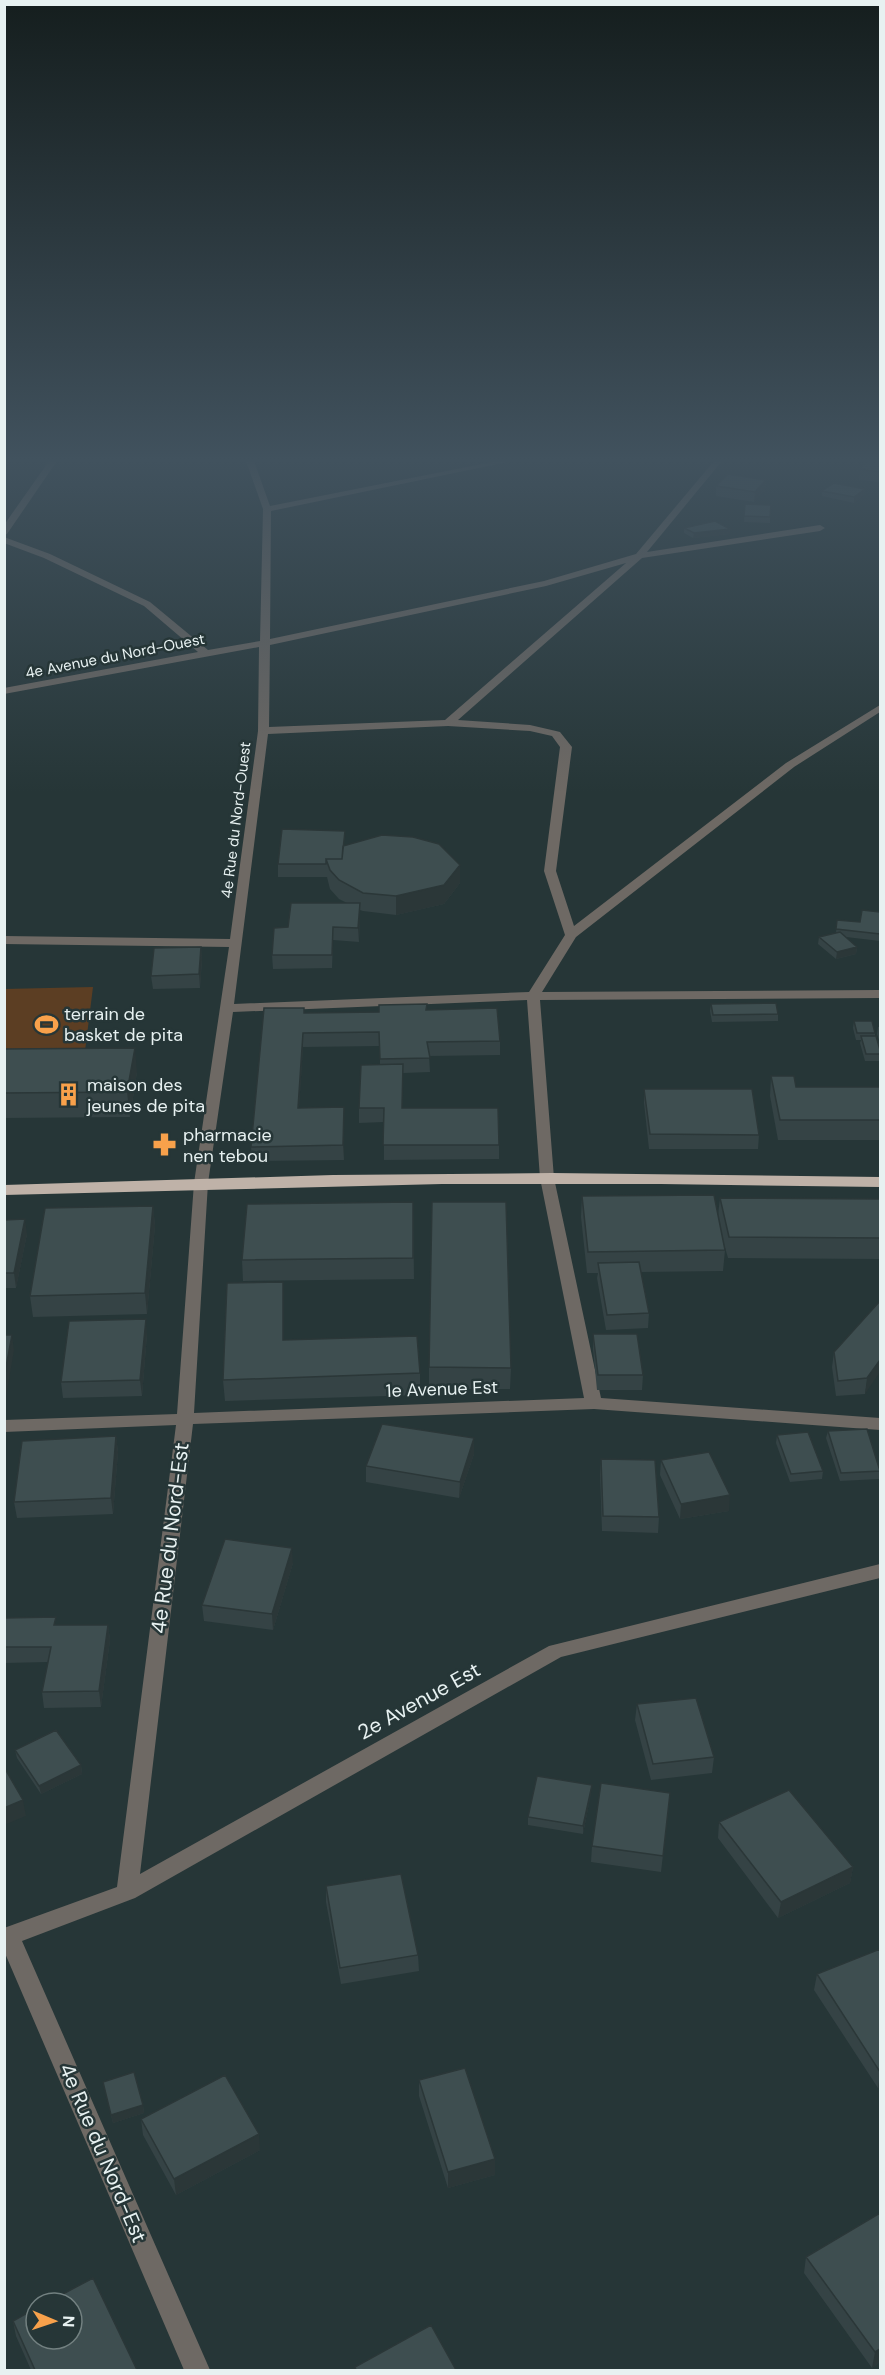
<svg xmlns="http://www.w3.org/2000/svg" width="885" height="2375" font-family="'DM Sans',sans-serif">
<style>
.green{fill:#5c3e23}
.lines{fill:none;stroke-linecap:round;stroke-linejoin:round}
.street{fill:#6e6964;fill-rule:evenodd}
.highway{fill:#bfb2a8;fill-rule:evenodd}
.wall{fill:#354345}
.shaded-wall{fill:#2b3738}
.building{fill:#3e4e50;stroke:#2b3738;stroke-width:1.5}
.labels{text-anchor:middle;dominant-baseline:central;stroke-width:5;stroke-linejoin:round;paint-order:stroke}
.far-street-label{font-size:15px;fill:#e7f1f1;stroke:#263637}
.poi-label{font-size:18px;fill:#e7f1f1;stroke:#263637;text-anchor:start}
.street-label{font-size:18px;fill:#e7f1f1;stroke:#263637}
.near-street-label{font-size:21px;fill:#e7f1f1;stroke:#263637}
</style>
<rect width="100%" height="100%" fill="#263637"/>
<path class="green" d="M93,987l-9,72 -79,3 -1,-73z"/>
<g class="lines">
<path class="street" d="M49,461h8l-50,73 -3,1v-10z
M246,461h8l16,45 227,-45h16l-242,50 -1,128 274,-58 92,-27 78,-93h8l-75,91 173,-27 5,3 -5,3 -178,27 -184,162 72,5 26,6 4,1 12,15 -16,124 18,55 212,-163 94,-58v7l-86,55 -218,170 -34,55 338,-2v8l-340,2 14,178 47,220 279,20v12l-286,-21 -401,15 -53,450 409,-228 331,-82v14l-319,79 -426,241 -113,43 188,429h-26l-180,-419v-23l113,-41 59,-462 -172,7v-12l173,-6 17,-231 35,-236 -225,-3v-8l226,3 28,-208 1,-84 -255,47v-6l194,-36 -54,-46 -100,-48 -40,-15v-6l46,17 100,48 58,48 52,-9 3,-132zM626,563l-181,157 -176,7 1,-82 276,-59zM448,726l82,5 22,5 8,11 -16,124 21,64 -36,57 -295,12 34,-270zM527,1000l13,178 44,220 -390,15 14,-230 25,-171z"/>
<path class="highway" d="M552,1173l328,4v10l-219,-3h-219l-438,11v-10l329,-10z"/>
</g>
<path class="wall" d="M880,461v21l-21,-2 1,-11z
M766,480l-1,10 -11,12 -38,-6v-10z
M865,489v5l-11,9 -32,-7v-5z
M745,504l25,13v6l-26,-1z
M684,528l46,1v5l-37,4 -9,-5z
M345,845l115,20v18l-16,21 -48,11 -33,-4 -3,-1 -1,32 -26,-2 -1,28 -59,1 -1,-14 75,-52 -8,-4 -9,-10 -3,-12h-49v-13z
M880,912v29l-34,-4 11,10 -1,7 -20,5 -18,-15 1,-7 17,-4 1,-13 23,2z
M201,947l1,13 -2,28 -47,1 -2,-13z
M427,1004v6l73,31v14l-71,1 1,16 -27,1 -1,35 97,37v14l-115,1v-38l-25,1v-15l21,-44v-18l-77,1 -4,61 45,-1v53l-92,1 -1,-14 53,-134 75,-1z
M711,1004l67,10v7l-66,1 -2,-11z
M854,1021l21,12v3l5,14v11h-15l-5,-18 1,-3h-5l-3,-12z
M878,1027h2v16l-3,-9z
M4,1049l133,23 -7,45 -126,1z
M771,1076l25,11h84v53h-102l-8,-44z
M644,1089l115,46 -1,14h-109l-5,-46z
M582,1196l136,19 2,-17 160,1v60l-152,-1 -4,-14 1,6 -2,21 -82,1 8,41 -1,15 -42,2 -9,-52 1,-5h-11l-6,-56z
M413,1202l1,77 -171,2 -1,-21z
M153,1206l2,20 -8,88 -114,3 -3,-21z
M4,1220l23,14 -11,54h-12z
M880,1301l-15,93 -29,2 -4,-29 2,-15z
M284,1303v37l136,33v22l-195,6 -2,-21z
M147,1334l-5,62 -79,2 -2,-16z
M593,1334l50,41 -1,15h-45l-4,-41z
M429,1367l82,1 -1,21h-81z
M828,1431l52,40 -1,8 -39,2 -14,-43z
M777,1435l46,36 -1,8 -32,3 -14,-39z
M116,1436l2,16 -5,62 -96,4 -3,-16z
M474,1438v16l-15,44 -93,-16v-16z
M601,1459l58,58 -1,16 -56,-2 -2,-57z
M661,1460l68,51 -49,8 -20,-44z
M293,1563l-20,67 -69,-9 -2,-16z
M4,1618l53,7h51l2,15 -9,67 -57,1 -2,-16 6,-30 -44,1z
M637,1704l77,53 -2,16 -61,7 -16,-60z
M15,1750l66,15 1,9 -41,20 -24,-36z
M591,1793l-8,41 -55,-9v-8z
M670,1793l-9,79 -70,-10 1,-16z
M719,1822l134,45 -3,16 -72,35 -60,-80z
M326,1886l92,69 1,16 -78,13 -15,-82z
M880,1949v138l-2,1 -64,-98 3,-16z
M419,2080l76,79v16l-47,13 -29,-92z
M103,2082l40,23 1,8 -31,10z
M141,2119l119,31 -84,45 -33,-60z
M880,2213v149l-8,6 -68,-95 2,-16z
M13,2321l124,49h-106l-15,-34z"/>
<path class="shaded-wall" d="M766,480l-1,10 -11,12 1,-10z
M865,489v5l-11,9v-6z
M730,529v5l-37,4 1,-5z
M460,865v18l-16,21 -48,11v-19z
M360,903v13l-1,26 -1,-14z
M201,947l1,13 -2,28 -1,-14z
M857,947l-1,7 -20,5 1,-7z
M303,1033v14l-5,75v-14z
M135,1048l2,24 -7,45 -3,-25z
M344,1107v53l-1,-15z
M153,1206l2,20 -8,88 -2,-21z
M25,1219l2,15 -11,54 -2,-15z
M283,1282l1,21v59l-1,-22z
M146,1319l1,15 -5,62 -2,-16z
M12,1335l2,15 -9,53 -1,-25z
M880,1360v12l-15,22 2,-16z
M116,1436l2,16 -5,62 -2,-16z
M474,1438v16l-15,44 1,-16z
M730,1495l-1,16 -49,8 1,-15z
M292,1548l1,15 -20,67 -1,-16z
M108,1625l2,15 -9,67 -2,-16z
M81,1765l1,9 -41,20 -2,-8z
M592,1785l-1,8 -8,41v-8z
M23,1800l3,16 -22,9v-17z
M853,1867l-3,16 -72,35 3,-16z
M880,2073v14l-2,1z
M143,2105l1,8 -31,10 -2,-8z
M259,2134l1,16 -84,45 -2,-16z
M495,2159v16l-47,13v-16z
M880,2349v13l-8,6 3,-16z"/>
<path class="building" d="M866,461h14v11l-20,-3z
M728,474l38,6 -11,12 -39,-6z
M834,483l31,6 -11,8 -32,-6z
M745,504l26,1 -1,12 -26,-1z
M715,521l15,8 -36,4 -10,-5z
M282,829l63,2 -3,28h-16v5h-48z
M382,835l31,2 26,7 21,21 -16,20 -48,11 -33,-3 -24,-13 -9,-10 -4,-11h16l1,-13z
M291,903h69l-2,25 -25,-1 -1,28h-60l2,-27 14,-1z
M862,910l18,2v22l-44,-5 1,-9 23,2z
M840,932l17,15 -20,5 -18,-15z
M201,947l-2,27 -48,2 3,-28z
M776,1003l2,11 -65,1 -2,-11z
M427,1004l-1,6 71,-2 3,33 -73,1 3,16 -50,1 -1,-27 -76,1 -5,75 46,-1 -1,38 -92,2 13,-139h40v5l75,-1v-7z
M854,1021h18l3,12h-18z
M861,1036h15l4,14v4h-14z
M135,1048l-8,44 -123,1v-44z
M403,1064l-1,44h96l1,37h-116l1,-37h-25l2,-43z
M771,1076h23l2,11h84v33h-100z
M644,1089h108l7,46 -109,-1z
M714,1195l11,55 -137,2 -6,-56z
M720,1198l160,1v39l-151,-1z
M413,1202v56l-171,2 5,-56z
M432,1202h74l5,166 -82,-1z
M153,1206l-8,87 -115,3 15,-88z
M25,1219l-11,54h-10v-53z
M639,1262l10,51 -42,2 -9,-52z
M283,1282v58l134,-4 3,37 -197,7 4,-97z
M880,1301v59l-13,18 -29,3 -4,-29z
M146,1319l-6,61 -79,2 8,-61z
M593,1334h44l6,41h-45z
M4,1335h8l-8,43z
M382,1424l92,14 -14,44 -94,-16z
M867,1429l13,42 -39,2 -13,-42z
M808,1432l15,39 -32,3 -14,-39z
M116,1436l-5,62 -97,4 8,-61z
M709,1452l21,43 -49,9 -20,-44z
M601,1459l54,1 4,57 -56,-1z
M225,1539l67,9 -20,66 -70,-9z
M56,1617l-2,8h54l-9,66 -57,1 9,-45h-47v-29z
M696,1698l18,59 -61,7 -16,-60z
M56,1730l25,35 -42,21 -24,-36z
M4,1767l19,33 -19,8z
M537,1776l55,9 -9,41 -55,-9z
M601,1783l69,10 -7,63 -71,-10z
M789,1790l64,77 -72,35 -62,-80z
M401,1874l17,81 -78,13 -14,-82z
M880,1949v123l-63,-98z
M465,2068l30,91 -47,13 -29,-92z
M134,2072l9,33 -32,10 -8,-33z
M225,2075l34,59 -85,45 -33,-60z
M880,2213v136l-5,3 -69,-95z
M93,2278l44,92h-102l-22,-49 23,-13v31h36v-36h-26z
M431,2325l25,45h-100l-1,-3z"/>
<linearGradient id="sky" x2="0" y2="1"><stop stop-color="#151e1e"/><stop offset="0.58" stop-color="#41525e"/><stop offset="1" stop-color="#41525e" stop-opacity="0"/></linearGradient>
<rect width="885" height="793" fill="url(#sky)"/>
<defs>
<symbol id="stadium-bare" viewBox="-9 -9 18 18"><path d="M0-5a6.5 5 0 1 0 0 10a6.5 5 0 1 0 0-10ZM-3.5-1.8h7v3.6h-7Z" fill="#f8a14b" stroke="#263637" stroke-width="2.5" paint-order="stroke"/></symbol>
<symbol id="building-bare" viewBox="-9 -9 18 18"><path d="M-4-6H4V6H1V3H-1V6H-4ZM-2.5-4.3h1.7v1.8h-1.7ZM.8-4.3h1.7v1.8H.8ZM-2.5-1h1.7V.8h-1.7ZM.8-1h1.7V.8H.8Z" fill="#f8a14b" stroke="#263637" stroke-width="2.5" paint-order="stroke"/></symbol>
<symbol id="pharmacy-bare" viewBox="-9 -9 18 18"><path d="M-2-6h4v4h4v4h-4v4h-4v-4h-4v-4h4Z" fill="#f8a14b" stroke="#263637" stroke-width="2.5" paint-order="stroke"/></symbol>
</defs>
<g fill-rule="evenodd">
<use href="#stadium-bare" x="30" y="1008" width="33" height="33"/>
<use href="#building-bare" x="52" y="1078" width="33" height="33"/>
<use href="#pharmacy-bare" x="148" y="1128" width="33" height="33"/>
</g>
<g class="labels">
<g class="far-street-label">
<text transform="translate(115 656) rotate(-11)">4e Avenue du Nord-Ouest</text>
<text transform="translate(236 820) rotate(-83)">4e Rue du Nord-Ouest</text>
</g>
<g class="poi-label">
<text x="64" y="1014">terrain de<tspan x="64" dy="21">basket de pita</tspan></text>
<text x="87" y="1085">maison des<tspan x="87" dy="21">jeunes de pita</tspan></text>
<text x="183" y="1135">pharmacie<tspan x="183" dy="21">nen tebou</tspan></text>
</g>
<g class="street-label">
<text transform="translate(442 1389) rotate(-2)">1e Avenue Est</text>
</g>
<g class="near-street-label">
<text transform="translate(170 1538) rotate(-83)">4e Rue du Nord-Est</text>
<text transform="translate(419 1701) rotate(-29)">2e Avenue Est</text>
<text transform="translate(103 2153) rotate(67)">4e Rue du Nord-Est</text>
</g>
</g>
<rect width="885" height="2375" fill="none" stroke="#e7f1f1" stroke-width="12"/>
<g transform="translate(54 2321) rotate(92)"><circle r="28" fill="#263637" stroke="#738181" stroke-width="1.5"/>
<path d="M0-4.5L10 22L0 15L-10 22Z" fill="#f8a14b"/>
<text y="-9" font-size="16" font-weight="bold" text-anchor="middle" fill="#e7f1f1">N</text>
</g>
</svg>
